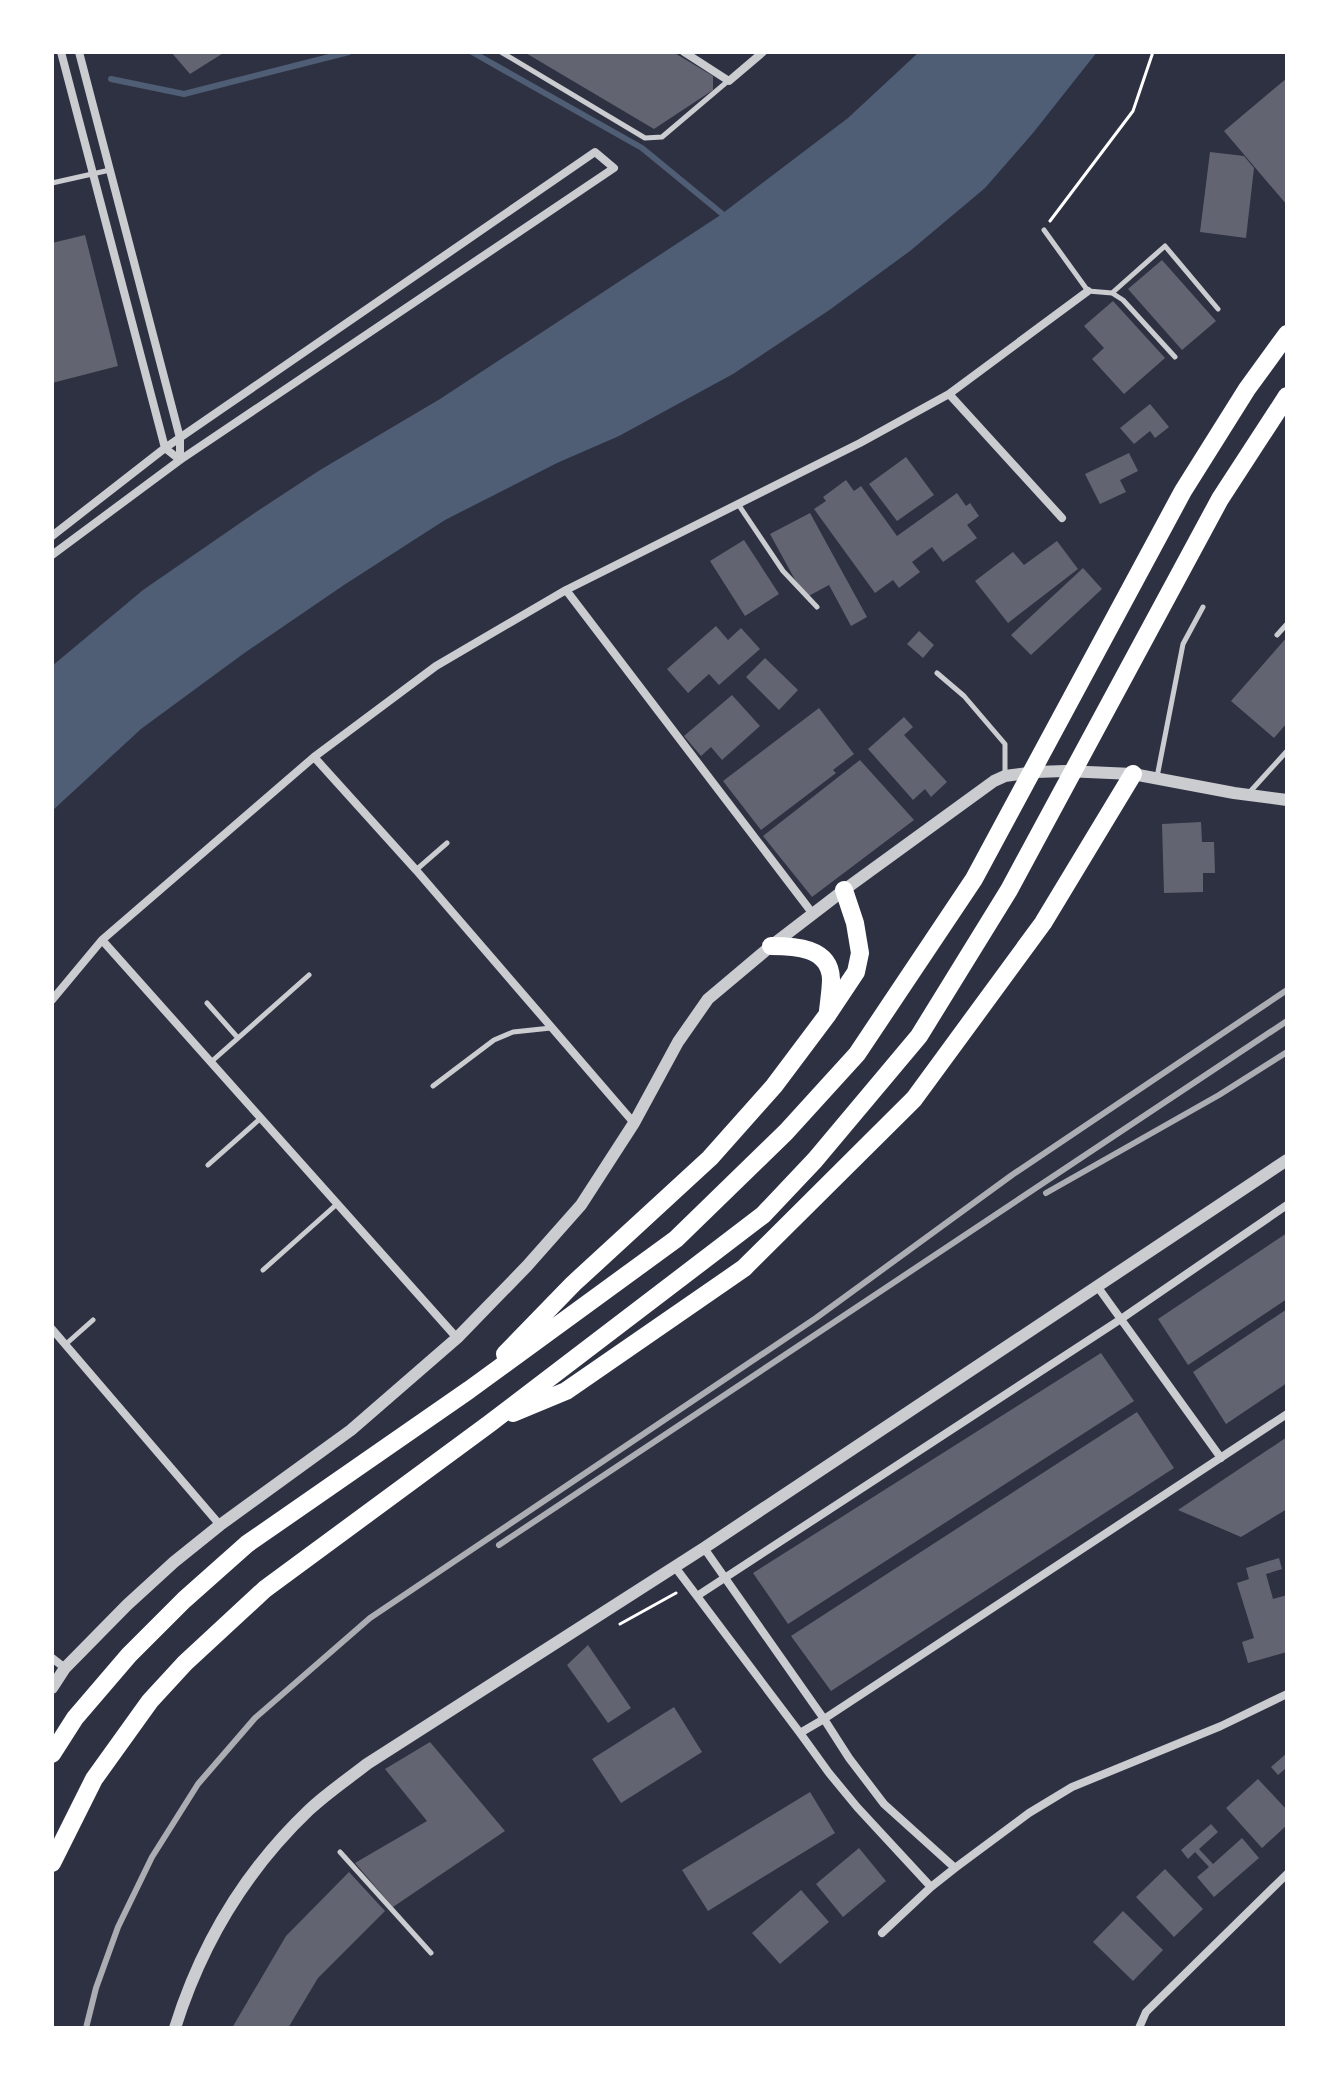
<svg xmlns="http://www.w3.org/2000/svg" width="1339" height="2080" font-family="Overpass,sans-serif">
<style>
.water{fill:#4f5d75}
.lines{fill:none;stroke-linecap:round;stroke-linejoin:round}
.stream{stroke:#4f5d75;stroke-width:6}
.building{fill:#626471}
.path{stroke:#fff;stroke-width:3}
.service{stroke:#caccd0;stroke-width:5}
.minor{stroke:#caccd0;stroke-width:8}
.tertiary{stroke:#caccd0;stroke-width:12}
.motorway{stroke:#fff;stroke-width:18}
.rail{stroke:#abadb3;stroke-width:6}
</style>
<rect width="100%" height="100%" fill="#2d3142"/>
<path class="water" d="M919,52h178l-64,81 -48,55 -75,63 -82,60 -95,63 -114,62 -62,27 -112,57 -101,65 -101,69 -102,75 -89,82v-145l91,-76 113,-78 64,-42 120,-71 279,-183 129,-98z"/>
<g class="lines">
<path class="stream" d="M472,52l170,96 84,69
M111,79l73,15 165,-42"/>
</g>
<path class="building" d="M171,52h54l-35,22z
M524,52h149l40,24v14l-59,39z
M1287,78v127l-63,-74z
M1210,152l34,4 10,12 -8,70 -46,-6z
M85,235l33,131 -66,17v-140z
M1162,260l54,61 -34,29 -54,-61z
M1113,301l52,57 -41,36 -32,-35 12,-11 -20,-22z
M1150,404l19,23 -14,11 -5,-7 -16,13 -14,-16z
M1129,453l9,18 -18,9 6,12 -26,12 -15,-30z
M906,457l28,38 -37,26 -28,-37z
M846,480l8,11 7,-5 36,50 60,-43 9,13 4,-3 9,13 -12,9 10,13 -34,24 -11,-15 -20,15 8,10 -21,16 -6,-8 -18,13 -61,-84 12,-8 -3,-4z
M810,513l57,104 -16,9 -22,-41 -24,13 -35,-64z
M744,540l35,54 -34,22 -35,-55z
M1057,541l21,28 -70,54 -33,-42 38,-29 11,13z
M1083,568l19,21 -71,66 -20,-20z
M716,626l12,14 13,-12 19,21 -41,36 -10,-11 -21,19 -21,-24z
M919,631l15,14 -11,13 -16,-14z
M1287,637v86l-13,15 -43,-37z
M765,658l33,32 -19,20 -33,-33z
M732,695l28,31 -38,34 -11,-13 -10,9 -17,-20z
M819,708l35,46 -21,16 3,3 -75,57 -38,-49z
M904,717l9,10 -9,8 43,47 -16,15 -6,-8 -12,11 -45,-51z
M860,760l54,60 -102,77 -49,-61z
M1201,822l1,20h12l1,31h-12v19l-39,1 -2,-69z
M1287,1233v66l-99,66 -30,-46z
M1287,1309v74l-61,41 -33,-52z
M1101,1353l33,48 -346,223 -35,-51z
M1137,1412l37,56 -343,223 -40,-55z
M1287,1437v72l-46,28 -63,-27z
M1279,1558l3,11 -16,5 7,25 14,-4v57l-39,11 -6,-21 12,-4 -17,-55 12,-4 -3,-11z
M588,1645l43,63 -23,15 -41,-58z
M674,1707l28,45 -81,51 -29,-44z
M430,1742l75,89 -112,76 -38,-44 72,-42 -42,-52z
M1287,1753v18l-2,-2 -7,6 -7,-8z
M1258,1779l29,31v15l-25,23 -36,-40z
M810,1792l25,41 -127,78 -26,-41z
M1211,1824l7,8 -19,17 14,15 29,-26 17,20 -45,39 -17,-20 12,-10 -14,-15 -7,7 -7,-9z
M859,1848l27,33 -43,36 -27,-33z
M1165,1869l38,40 -29,28 -38,-40z
M349,1872l36,39 -67,67 -30,50h-56l54,-92z
M801,1890l28,32 -49,42 -28,-31z
M1123,1911l40,39 -30,31 -40,-39z"/>
<g class="lines">
<path class="path" d="M1050,221l83,-110 20,-59
M620,1624l56,-31"/>
<path class="service" d="M501,52l144,86 17,-1 66,-56
M52,183l58,-13
M1044,230l44,61 24,2 11,7 52,57
M1112,293l53,-47 53,63
M738,504l45,67 34,36
M1277,635l10,-11
M937,673l27,23 41,48v32
M1157,777l26,-133 20,-37
M1248,794l39,-43
M416,870l31,-27
M207,1003l31,35
M211,1062l98,-87
M433,1086l61,-46 19,-8 38,-4
M208,1165l53,-47
M263,1270l74,-66
M66,1344l27,-24
M340,1852l91,101"/>
<path class="minor" d="M61,52l104,396 15,12
M79,52l101,386v22
M684,52l45,29 34,-29
M949,394l113,124
M52,536l113,-88 430,-296 19,16 -434,292 -128,95
M566,590l247,324
M314,757l102,113 218,253
M102,940l355,398
M52,1000l50,-60 212,-183 122,-91 130,-76 294,-147 89,-49 139,-103
M1097,1286l124,172
M52,1329l168,196
M704,1548l120,171 25,39 35,46 71,64
M675,1567l125,166 29,40 28,34 74,80
M697,1596l424,-277 166,-114
M52,1658l13,10
M800,1733l24,-14 463,-305
M882,1933l49,-46 24,-19 74,-55 43,-26 149,-61 66,-32
M1139,2028l7,-16 141,-138"/>
<path class="tertiary" d="M52,1688l13,-20 62,-63 47,-43 46,-37 131,-95 106,-92 70,-72 54,-61 53,-82 44,-81 30,-43 63,-53 73,-56 150,-109 11,-5 31,-4 29,-1 68,3 101,19 53,7
M175,2028c26,-83 71,-158 134,-218 18,-17 39,-31 58,-46l337,-216 583,-388"/>
<path class="motorway" d="M771,946c23,0 59,1 60,33 0,10 -2,22 -3,32
M505,1354l68,-70 137,-126 64,-72 54,-72 28,-42 4,-19 -5,-30 -11,-33
M513,1413l53,-22 178,-123 170,-169 129,-176 90,-149
M52,1754l23,-36 54,-63 55,-55 63,-56 222,-154 207,-151 110,-107 71,-78 117,-175 209,-388 64,-102 40,-55
M52,1863l42,-84 56,-78 35,-38 80,-74 224,-165 274,-209 52,-55 104,-124 90,-146 211,-391 67,-103"/>
<path class="rail" d="M1046,1193l173,-98 68,-43
M499,1545l788,-524
M86,2028l10,-40 22,-61 34,-70 46,-73 57,-66 115,-100 446,-300 196,-143 275,-185"/>
</g>
<rect width="1339" height="2080" fill="none" stroke="#ffffff" stroke-width="108"/>
</svg>
